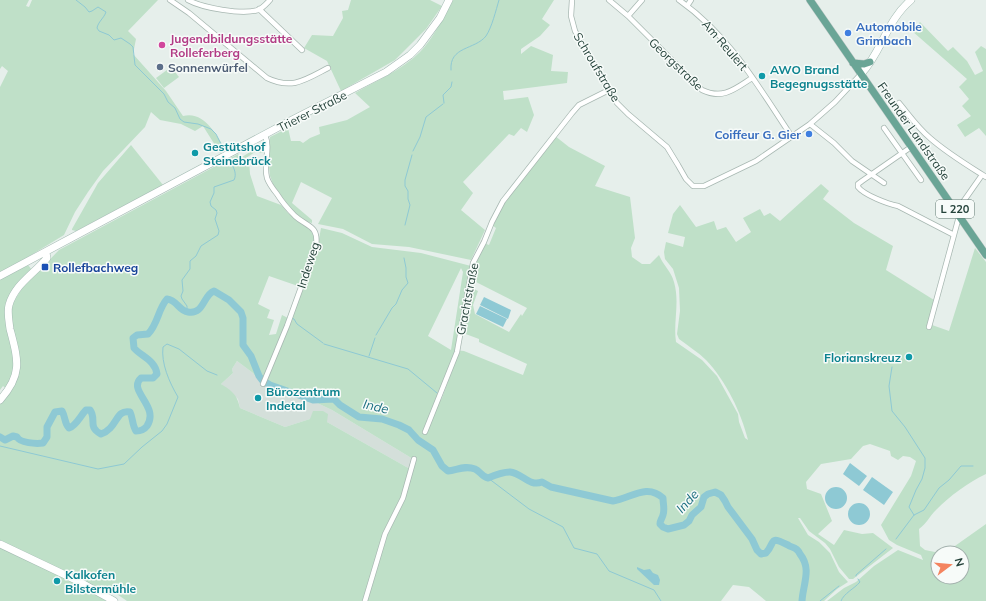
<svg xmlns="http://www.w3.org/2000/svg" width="986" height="601" font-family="Mulish,sans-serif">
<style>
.built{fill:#d4dfda}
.green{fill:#bfe0c8;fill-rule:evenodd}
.water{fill:#8ec9d4}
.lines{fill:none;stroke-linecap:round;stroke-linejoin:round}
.stream{stroke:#8ec9d4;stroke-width:1}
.river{stroke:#8ec9d4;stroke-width:7}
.street-casing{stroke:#a8b8b2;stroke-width:6}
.secondary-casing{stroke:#a4bbb3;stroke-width:8}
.primary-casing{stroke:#c2cac8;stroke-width:8}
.street{stroke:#fff;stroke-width:4.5}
.secondary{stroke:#fff;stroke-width:7}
.primary{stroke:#6aa596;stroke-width:7}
.shop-dot{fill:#3f7fe0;stroke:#f7fbf9;stroke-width:1.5}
.hotel-dot{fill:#d1479c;stroke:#f7fbf9;stroke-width:1.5}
.service-dot{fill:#5c6f8a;stroke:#f7fbf9;stroke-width:1.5}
.culture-dot{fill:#0f9aa8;stroke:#f7fbf9;stroke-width:1.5}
.transit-dot{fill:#1a4fb4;stroke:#f7fbf9;stroke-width:1.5}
.labels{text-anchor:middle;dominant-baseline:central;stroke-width:3;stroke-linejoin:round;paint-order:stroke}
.shield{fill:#f7fbf9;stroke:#637a73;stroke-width:1}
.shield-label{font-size:11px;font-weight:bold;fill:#24423a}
.shop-label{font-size:12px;font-weight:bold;fill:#366cbe;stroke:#f7fbf9;text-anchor:start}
.hotel-label{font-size:12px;font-weight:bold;fill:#b23c85;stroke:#f7fbf9;text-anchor:start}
.street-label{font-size:12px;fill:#24423a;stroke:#f7fbf9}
.service-label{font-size:12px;font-weight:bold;fill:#4e5e75;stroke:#f7fbf9;text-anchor:start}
.culture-label{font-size:12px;font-weight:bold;fill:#0d838f;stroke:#f7fbf9;text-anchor:start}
.transit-label{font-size:12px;font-weight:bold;fill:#164399;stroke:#f7fbf9;text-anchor:start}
.water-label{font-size:13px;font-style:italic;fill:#1c6f80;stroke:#f7fbf9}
</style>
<rect width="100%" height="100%" fill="#e6efeb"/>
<path class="built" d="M237,361l16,12 9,11 47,18h6l17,8 81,49 -3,10 -83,-47 -17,-3 -25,8 -45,-19 -2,-9 -17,-15 12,-11 -1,-4z"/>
<path class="green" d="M0,0h29l-3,6 3,1 3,-7h126l-30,31 8,8 -3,15 33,37 17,25c22,-5 32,18 43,34l-6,3 -17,-27 -8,5 -14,-7 -21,-4 -9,-8 -6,15 -42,44 -15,21 -13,20 -11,23 -41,25 -23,13v-186l8,-16 -6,-5 -2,3z
M351,0h79l12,6 -16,23 -31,31 -54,31 -14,-30 -23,-13 8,-13 21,1 10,-18 -1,-7 6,-1z
M453,0h101l-12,19 8,6 -10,11 -19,13v5l10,-8 22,9 -2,16 17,1 -1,11 -64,8 1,9 24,-3 6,18 -7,17 -6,-4 -7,8 -5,-2 -46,48 10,11 -12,17 24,20 -14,30 -62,-13 -37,-3 -29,-15 -25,-5 14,-26 -31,-16 -9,21 20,17v3l-13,-4 -11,-12 -15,-23 -3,-8 -1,-10 1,-29 18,-9 3,13h9l3,2 7,-5 10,-4 -1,-7 28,-7 23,-13 -15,-14c21,-12 47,-23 65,-41 12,-12 25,-37 33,-52z
M920,22l28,29 5,-4 14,14 8,14 8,-4 -8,-19 6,-6 5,3v87l-7,-8 -14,9 -8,-12 14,-9 -9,-10 7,-7 -10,-12 8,-8 -55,-48z
M171,67l8,10 -15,11 -8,-10z
M555,136l14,11 36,19 -10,20 35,11 5,41 -4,10 1,9 10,7h8l9,-9c4,10 12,16 15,27 6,21 -1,40 2,60l26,18 15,16 21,38 1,8 6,16 3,2c-7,-28 -22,-59 -42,-80 -8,-8 -18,-14 -27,-21l-2,-5 3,-23 -1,-23 -6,-19 -8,-10 -1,-7 2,-10 17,5 2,-10 -17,-4 5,-19 7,-9 16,22 18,-6 3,9 9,-3 10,15 15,-10 -8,-14 17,-9 4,7 6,-3 10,8 41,-37 8,7 -6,8 31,24 39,23 -7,24 48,30 -2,25 17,6 26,-83 11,14v212c-19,9 -36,22 -50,36 -7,7 -9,13 -17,19l1,17 5,4 15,3h-2v24h24v-24h-17l41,-29v77h-159l17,-13 12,-6 18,-16 24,-16 25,10 -2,-5 -24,-10 -8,-5 -8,-15 30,-49 5,-15 -6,-4 -7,-1 -5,4 -7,-4 -1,-5 -20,-7 -7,2 -12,13 -30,5 -15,18 1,7 14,5 11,27 -14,13 16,11 10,-15 18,4 11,-1 20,15 -40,31h-4l-10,-12 -9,-18 -5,-6 -16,-12 -9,-13h-2l10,17 11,7 11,11 9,19 9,10 -11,7 -13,12h-58l-17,-14 -16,-2 -12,16h-594l-19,-13 -10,6 12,7h-110v-198l10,-11 -7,-6 -3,4v-111l28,-14 4,5 -23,26 2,22 1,-14 11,-17 36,-37 179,-96 4,3 21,-13 4,2v4l-4,3 -8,-1 -9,6 3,2 1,14 7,22 24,9 7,8 22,16 5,8 -1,10 -16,39 -29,-10 -11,28 12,6 -3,8 7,2 -5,15 7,-1 6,-19 6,3 8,-16 23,-63 2,-11 21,5 30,14 49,6 50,13 -16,84 9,1 59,24 4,-11 -48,-22v-3l-16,-6 9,-45 6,3 -5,14 2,9 34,18 12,-18 1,2 5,-8 -53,-27 2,-18 8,-20 5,2 7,-17 -4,-3 12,-24zM461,268l2,4 -12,78 -23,-14zM453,359l3,1 -14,38 -9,14zM237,361l16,12 9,11 47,18h6l17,8 81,49 -3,10 -83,-47 1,-8 -5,-3h-10l-3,8 -25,8 -45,-19c-3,-14 -8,-17 -19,-24l12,-11 -1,-4z
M131,145l32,40 -87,46 -4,-1v-1l26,-46z"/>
<path class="water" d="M484,297l27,13 -3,9 -28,-14z
M480,306l27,13 -4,8 -27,-13z
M850,463l17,13 -8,10 -16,-12z
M872,477l21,15 -9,13 -21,-15z
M825 498a11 11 0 1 1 22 0a11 11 0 1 1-22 0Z
M848 514a11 11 0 1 1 22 0a11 11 0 1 1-22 0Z
M637,567l7,3 6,-1 3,4 5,2 2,5 -1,5h-5l-17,-16z"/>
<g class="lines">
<path class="stream" d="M76,0l9,7 4,5 3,-1 6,-4 8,5c-2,6 -8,10 -9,16l2,3 10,4 5,5 7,-2 9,6 3,3 2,18 29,29 4,8 7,6 5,11 4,3 14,2 13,5 5,5 8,16
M451,70c-2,-24 24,-20 35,-34 6,-9 10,-26 13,-36
M444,103l-1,-8 8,-8 1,-5
M413,151l7,-14 6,-20 17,-13
M405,225l5,-20 -2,-6v-8l-3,-5v-6l7,-25
M187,312v-6l-5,-7 -1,-3 2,-5 -1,-11 8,-11v-8l6,-5 5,-10 17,-11 1,-4 -4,-12 2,-6 -1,-3 -5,-4 -1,-4 4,-9v-6l20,-7c3,-6 0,-12 -3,-17
M292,318l2,1 3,5 26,19
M376,335l16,-27 4,-4 6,-14 6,-7 -2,-6v-9l-2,-10
M324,344l84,25 29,24
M369,356l6,-18
M892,367l-3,19 3,25 13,16 20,31v10l-3,11 -6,11 -7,17 5,8
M0,446l98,23 26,-5 18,-17 20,-16 5,-7 11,-27c-9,-15 -17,-34 -15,-50l4,-3 12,5 28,22 10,4
M488,478l41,31 34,18 11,21 23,6 12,17 45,19 7,11
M896,539l18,-24 10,-5 15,-22 10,-8 12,-14h12
M856,576v-1l30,-26
M820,601l19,-15
M841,601c3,-8 13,-12 19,-19l-2,-3"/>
<path class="river" d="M0,437l5,3 8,-4 4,1c3,6 19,7 26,6l4,-6v-10l8,-15 7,-1c4,7 2,12 7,17 8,-3 11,-12 17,-18h4c7,9 -3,17 11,24 17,-6 14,-25 29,-22 3,6 2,13 6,19 4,0 8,-1 11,-5 13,-20 -20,-35 -6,-48h12l4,-4c-2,-14 -15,-17 -23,-26l-1,-10 4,-3 11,-1c10,-10 10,-25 19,-35 10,1 12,12 21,13 16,3 15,-17 26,-21l15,9 12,12 2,6v27l8,11 8,20 3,4 8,5 43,15 21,-1 6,6 19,12 23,2 17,6 10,5 9,10 15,10 9,16 6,5c9,-1 17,-6 27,-2 5,2 7,8 13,9 7,-3 14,-6 22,-6 12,1 19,15 32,10l9,5 62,14c18,-3 34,-18 50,-3 0,6 2,11 0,17 -1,4 -3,5 -3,9l3,3 5,2 16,-4 5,-4 3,-6 9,-8 3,-10 4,-3 7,-2 6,3 4,6 3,6 24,32 5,11 4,4 5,-1c10,-11 2,-18 22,-8 2,2 6,2 8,4 2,1 3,3 4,5 12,15 3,30 2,47"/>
<defs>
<path id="street" d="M170,0l19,13 78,65c25,12 38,2 61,-10
M188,0c15,8 54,15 70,10 5,-2 9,-7 12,-10
M572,0l-1,16 4,15 34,59 8,13 11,11 39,33 11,18 8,14 7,7h11l52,-25 54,-37 25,-22 26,-28
M609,0l19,16 74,74c21,10 33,-1 50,-12
M679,0c51,36 79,86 113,137
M687,6l4,-6
M259,9l43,41
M628,16l14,-16
M899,103c10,12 19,25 31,35 17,15 37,27 56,39
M810,124l24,19 18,18 32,22
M884,128l37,52
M911,147l-49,34 -4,3v3c6,8 30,17 40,19l56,29
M956,212l26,-37
M929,327l25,-92 4,-15 2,-2
M263,384l24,-58 29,-80c3,-21 -9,-19 -21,-30 -7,-7 -13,-14 -18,-22 -4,-5 -8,-10 -10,-16 -4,-14 4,-29 -2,-43
M425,432l32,-80 16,-89 11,-21 8,-20 11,-21 69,-88 7,-8 30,-15
M365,601l20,-67 18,-36 11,-39"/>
<path id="secondary" d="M861,74c21,-22 25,-53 50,-74
M0,276l288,-154 98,-50 24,-17 10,-10 20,-27 9,-18
M0,400c23,-26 18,-40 10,-71 -1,-8 -3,-17 -1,-24 6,-21 25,-31 38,-47l-1,-5
M0,544l80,38 34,19"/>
<path id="primary" d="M810,0l176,255
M853,63l11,1 6,-2"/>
</defs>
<use href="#street" class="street-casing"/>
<use href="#secondary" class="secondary-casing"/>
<use href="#primary" class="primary-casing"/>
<use href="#street" class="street"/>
<use href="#secondary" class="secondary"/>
<use href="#primary" class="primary"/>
</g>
<g class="shop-dot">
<circle cx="848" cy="33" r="4"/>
<circle cx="809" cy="134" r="4"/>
</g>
<circle class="hotel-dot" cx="162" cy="45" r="4"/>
<circle class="service-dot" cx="160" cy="67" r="4"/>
<g class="culture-dot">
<circle cx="762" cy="76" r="4"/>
<circle cx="195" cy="153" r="4"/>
<circle cx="909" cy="357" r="4"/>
<circle cx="258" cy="398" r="4"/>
<circle cx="57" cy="581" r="4"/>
</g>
<rect class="transit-dot" x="41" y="263" width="8" height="8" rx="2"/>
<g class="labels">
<rect class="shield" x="936" y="200" width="38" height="18" rx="3"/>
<g class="shield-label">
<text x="955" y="209">L 220</text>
</g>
<g class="shop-label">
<text x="856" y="26">Automobile<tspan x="856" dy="14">Grimbach</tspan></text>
<text x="801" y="134" text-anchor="end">Coiffeur G. Gier</text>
</g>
<g class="hotel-label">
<text x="170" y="38">Jugendbildungsstätte<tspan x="170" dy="14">Rolleferberg</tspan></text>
</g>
<g class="street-label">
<text transform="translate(725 45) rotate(49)">Am Reulert</text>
<text transform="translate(676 64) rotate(44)">Georgstraße</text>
<text transform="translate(597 67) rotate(59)">Schroufstraße</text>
<text transform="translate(312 111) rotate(-27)">Trierer Straße</text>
<text transform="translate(914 131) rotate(55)">Freunder Landstraße</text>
<text transform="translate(308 265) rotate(-72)">Indeweg</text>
<text transform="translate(467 299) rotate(-79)">Grachtstraße</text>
</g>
<g class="service-label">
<text x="168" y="67">Sonnenwürfel</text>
</g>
<g class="culture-label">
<text x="770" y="69">AWO Brand<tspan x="770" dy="14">Begegnugsstätte</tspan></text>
<text x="203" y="146">Gestütshof<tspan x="203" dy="14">Steinebrück</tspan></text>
<text x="901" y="357" text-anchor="end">Florianskreuz</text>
<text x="266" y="391">Bürozentrum<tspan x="266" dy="14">Indetal</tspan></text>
<text x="65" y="574">Kalkofen<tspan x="65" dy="14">Bilstermühle</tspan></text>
</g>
<g class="transit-label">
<text x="53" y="267">Rollefbachweg</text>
</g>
<g class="water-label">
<text transform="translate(376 406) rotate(13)">Inde</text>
<text transform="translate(687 501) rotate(-48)">Inde</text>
</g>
</g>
<g transform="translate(950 565) rotate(74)"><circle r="19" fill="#f7fbf9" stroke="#a3b1ad"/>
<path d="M0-3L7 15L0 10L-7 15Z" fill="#f4845f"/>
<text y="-6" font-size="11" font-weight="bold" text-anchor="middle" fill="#24423a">N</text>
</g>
</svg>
